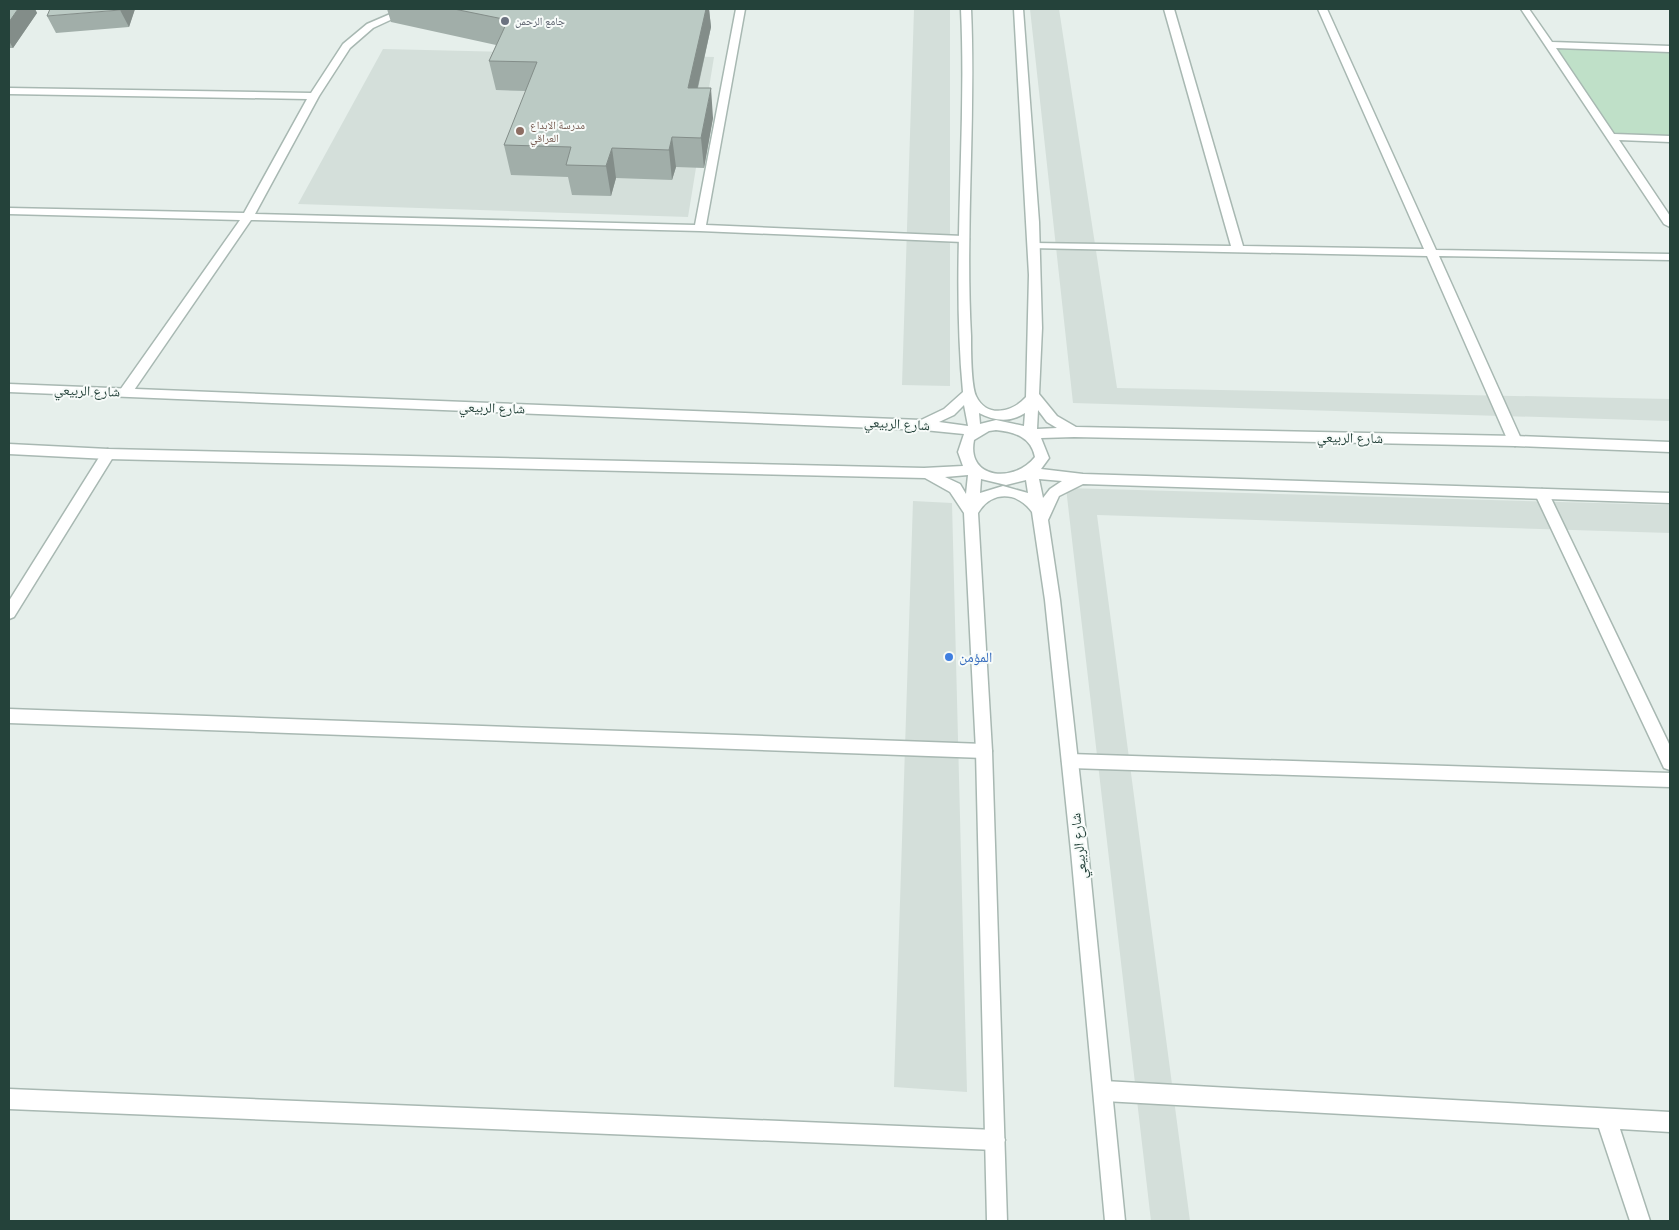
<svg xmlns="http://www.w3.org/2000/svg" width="1679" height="1230" font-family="Karla,'Noto Naskh Arabic',sans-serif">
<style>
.built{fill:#d4dfda}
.green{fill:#bfe0c8}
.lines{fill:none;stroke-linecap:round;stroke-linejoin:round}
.minor-casing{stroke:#a8b8b2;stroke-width:3}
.tertiary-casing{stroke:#a8b8b2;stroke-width:3}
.minor{fill:#fff;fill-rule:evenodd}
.tertiary{fill:#fff;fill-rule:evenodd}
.wall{fill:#a1aea9}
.shaded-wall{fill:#838d89}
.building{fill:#bbcac4;stroke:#838d89}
.worship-dot{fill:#6b7280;stroke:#f7fbf9;stroke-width:2}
.education-dot{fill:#8d6e63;stroke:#f7fbf9;stroke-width:2}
.shop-dot{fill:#3f7fe0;stroke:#f7fbf9;stroke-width:2}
.labels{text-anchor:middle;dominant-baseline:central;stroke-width:4;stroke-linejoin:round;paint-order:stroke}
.far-worship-label{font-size:11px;fill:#5b616d;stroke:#f7fbf9;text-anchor:start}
.far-education-label{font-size:11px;fill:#785e54;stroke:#f7fbf9;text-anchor:start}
.street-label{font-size:14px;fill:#24423a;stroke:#f7fbf9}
.shop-label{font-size:14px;fill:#366cbe;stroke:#f7fbf9;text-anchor:start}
</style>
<rect width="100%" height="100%" fill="#e6efeb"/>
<path class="built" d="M914,9h36v377l-48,-1z
M1030,9h29l58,379 553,11v22l-597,-18z
M383,49l331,8 -26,160 -390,-13z
M1066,488l604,17v28l-573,-18 93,706h-39z
M913,501l39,2 15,589 -73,-5z"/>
<path class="green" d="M1549,45l121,4v90l-58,-2z"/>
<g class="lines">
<defs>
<path id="minor" d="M402,9h12l-41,19 -23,20 -31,48 -64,118 440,11 41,-216h9l-39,216 257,11 6,3 -6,3 -263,-11 -449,-11 -121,176h-10l-1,-3 1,-3 120,-170 -231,-6v-6l235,5 63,-114 -298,-5v-6l302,5 32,-49 24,-20z
M1164,9h10l69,237 181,3 -106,-240h9l109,241 234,4v6l-231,-4 83,185 -7,5 -7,-5 -81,-185 -397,-8v-4l4,-1 197,3z
M1521,9h8l23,33 118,4v6l-114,-4 58,86 56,2v6l-51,-2 51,76v11l-6,-3z
M108,449l7,5 -101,163 -5,2v-18l94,-150z
M1542,489l7,5 121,252v24l-6,-2 -129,-274z
M9,709l975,35 6,2 2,5 -2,5 -6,2 -975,-35z
M1070,754l600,19v14l-600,-19 -6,-2 -2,-5 2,-5z
M1104,1081l566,31v20l-50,-3 30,92h-20l-31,-93 -495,-27 -7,-3 -3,-7 3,-7z
M9,1089l986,41 7,3 3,7 -3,7 -7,3 -986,-41z"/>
<path id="tertiary" d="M961,9h10c5,109 -6,218 0,327 0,13 0,49 5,60 11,23 37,16 50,1l3,-122 -15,-266h9l16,213 3,106 -3,66 18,22 19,11 439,9 155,6v10l-155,-6 -441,-9 -33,1 8,20 -8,11 42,5 587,19v10l-587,-19 -24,12 -11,24 12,80 28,251 37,370h-20l-34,-370 -26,-251 -13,-88c-15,-21 -41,-21 -54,1l14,238 15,470h-20l-11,-470 -12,-238 -14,-21 -25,-14 -817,-19 -99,-5v-10l99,5 816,19 39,-2 -5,-14 6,-18 -40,-4 -915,-38v-8l912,36 23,-11 19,-17c-12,-127 4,-255 -2,-383zM964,405l4,21 -29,-4 15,-7zM1038,410l9,12 10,6 -20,1zM979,413c15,8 31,10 46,0l-1,13 -28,-6 -16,4zM996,430c19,2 35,7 39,27 -20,26 -69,23 -61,-17l15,-9zM968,475l-2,19 -6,-10 -15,-7zM981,479l25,6 20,-5 2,13 -25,-7 -23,7zM1039,479l23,2 -12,8 -7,9z"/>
</defs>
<use href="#minor" class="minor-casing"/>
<use href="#tertiary" class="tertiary-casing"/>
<use href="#minor" class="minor"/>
<use href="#tertiary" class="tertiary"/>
</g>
<path class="wall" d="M9,9h26l2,4 -24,35h-4z
M135,9l-6,18 -73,6 -9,-17z
M387,9h322l2,18 -13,61 15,30 -9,50 -28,-1 -4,13 -56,-2 -5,18 -39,-1 -4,-18 -57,-2 -7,-30 22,-54 -30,-1 -7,-29 7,-16 -105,-23z"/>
<path class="shaded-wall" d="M18,9h17l2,4 -24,35 -4,-7v-19z
M121,9h14l-6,18 -9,-17z
M706,9h3l2,18 -20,90 -3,-29z
M711,88l2,30 -9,50 -3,-30z
M672,137l4,30 -4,13 -3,-30z
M612,148l4,30 -5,18 -5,-30z"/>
<path class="building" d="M9,9h9l-9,13z
M50,9h71l-1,1 -73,6z
M454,9h252l-18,79h23l-10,50 -29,-1 -3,13 -57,-2 -6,18 -40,-1 5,-18 -67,-2 33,-83 -48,-1 19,-41z"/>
<circle class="worship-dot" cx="505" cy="21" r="5"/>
<circle class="education-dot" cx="520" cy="131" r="5"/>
<circle class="shop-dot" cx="949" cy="657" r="5"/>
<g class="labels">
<g class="far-worship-label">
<text x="515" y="21">جامع الرحمن</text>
</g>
<g class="far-education-label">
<text x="530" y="125">مدرسة الابداع<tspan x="530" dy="13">العراقي</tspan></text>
</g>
<g class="street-label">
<text transform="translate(87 391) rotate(2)">شارع الربيعي</text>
<text transform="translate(492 408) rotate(2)">شارع الربيعي</text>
<text transform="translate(897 424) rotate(3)">شارع الربيعي</text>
<text transform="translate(1350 438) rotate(1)">شارع الربيعي</text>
<text transform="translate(1079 846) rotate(-96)">شارع الربيعي</text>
</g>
<g class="shop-label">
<text x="959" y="657">المؤمن</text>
</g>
</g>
<rect width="1679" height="1230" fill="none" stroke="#24423a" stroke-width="20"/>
</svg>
